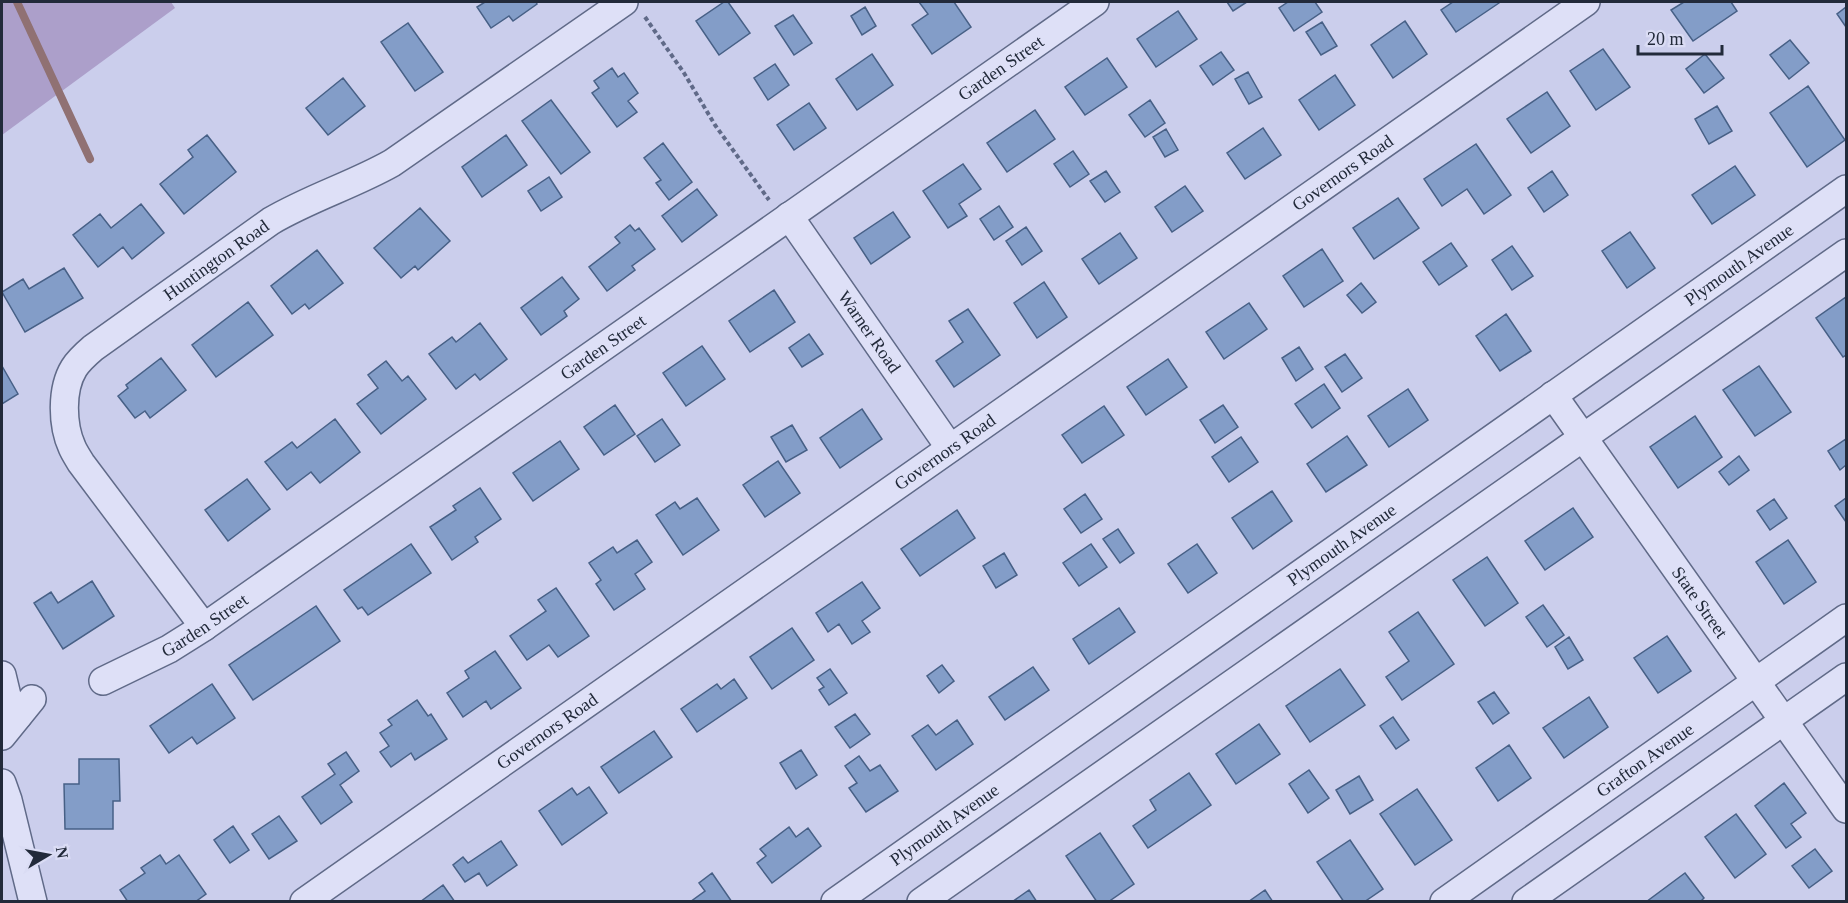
<svg xmlns="http://www.w3.org/2000/svg" width="1848" height="903" font-family="Georgia,serif">
<style>
.green{fill:#ac9fca}
.lines{fill:none;stroke-linecap:round;stroke-linejoin:round}
.stream{stroke:#907173;stroke-width:8}
.building{fill:#839dc8;stroke:#476086;stroke-width:1.5}
.street-casing{stroke:#606a88;stroke-width:30}
.path{stroke:#606a88;stroke-width:4;stroke-dasharray:4.5 3;stroke-linecap:butt}
.street{stroke:#dee0f7;stroke-width:27}
.labels{text-anchor:middle;dominant-baseline:central;stroke-width:4.5;stroke-linejoin:round;paint-order:stroke}
.street-label{font-size:18px;fill:#222a3a;stroke:#dadcf4}
</style>
<rect width="100%" height="100%" fill="#cbceec"/>
<path class="green" d="M2,2h169l4,6 -173,127z"/>
<g class="lines">
<path class="stream" d="M17,2l73,157"/>
</g>
<path class="building" d="M485,2h51l1,2 -24,17 -4,-5 -18,12 -14,-21z
M724,2h4l22,31 -31,22 -23,-34z
M919,2h35l17,25 -39,27 -20,-29 16,-11z
M1227,2h20l-14,9z
M1288,2h27l7,10 -28,19 -15,-23z
M1453,2h45l1,1 -43,29 -15,-22z
M1684,2h47l6,9 -44,30 -22,-31z
M865,7l11,19 -14,9 -11,-19z
M1846,7v20l-9,-13z
M1178,11l19,28 -41,28 -19,-28z
M793,15l19,28 -18,12 -19,-29z
M1405,21l22,33 -34,24 -22,-33z
M1322,22l15,24 -16,9 -15,-23z
M408,23l35,49 -28,19 -34,-49z
M1790,40l19,23 -20,16 -19,-24z
M1603,49l27,38 -34,23 -26,-39z
M1221,52l13,18 -21,15 -13,-19z
M872,54l21,31 -36,25 -21,-31z
M1705,54l19,24 -20,15 -18,-24z
M1107,58l20,29 -42,28 -20,-28z
M775,64l14,21 -21,15 -14,-22z
M612,68l6,9 6,-4 14,20 -10,8 9,11 -20,15 -25,-34 7,-5 -5,-7z
M1248,72l14,25 -13,7 -14,-25z
M1335,75l20,30 -36,25 -20,-30z
M343,78l22,28 -37,29 -22,-27z
M1808,86l37,54 -38,27 -37,-54z
M1547,92l23,34 -39,27 -24,-34z
M551,100l39,52 -29,22 -39,-53z
M1150,100l15,23 -20,14 -16,-22z
M809,103l17,25 -32,22 -17,-25z
M1717,106l15,25 -23,13 -14,-25z
M1035,110l20,29 -48,33 -20,-29z
M1263,128l18,27 -36,24 -18,-26z
M1166,129l12,21 -13,7 -12,-20z
M207,135l29,37 -52,42 -24,-30 33,-27 -5,-7z
M506,135l21,30 -45,32 -20,-30z
M663,143l29,39 -23,18 -13,-17 5,-3 -17,-22z
M1476,144l35,51 -27,19 -17,-25 -25,17 -18,-27z
M1073,151l16,23 -19,13 -16,-23z
M963,164l18,25 -22,15 8,12 -19,12 -25,-37z
M1735,166l20,29 -43,29 -20,-29z
M1106,171l14,21 -15,10 -15,-21z
M1552,171l16,24 -24,17 -16,-24z
M549,177l13,20 -21,14 -13,-20z
M1185,186l18,25 -31,21 -17,-25z
M697,189l20,26 -35,27 -20,-26z
M1398,198l21,30 -45,31 -21,-31z
M141,204l23,29 -32,26 -9,-12 -25,20 -25,-32 27,-21 11,14z
M999,206l14,21 -19,13 -14,-21z
M420,208l30,33 -32,29 -3,-4 -14,12 -27,-30z
M893,212l17,25 -39,27 -17,-26z
M630,225l5,6 4,-3 16,21 -23,17 3,4 -28,21 -18,-24 31,-24 -5,-6z
M1026,227l16,24 -20,14 -16,-24z
M1630,232l25,36 -28,20 -25,-37z
M1120,233l17,25 -38,26 -17,-25z
M1451,243l16,23 -28,19 -16,-23z
M1512,246l21,30 -21,14 -20,-30z
M1322,249l21,32 -39,26 -21,-31z
M317,250l26,33 -34,26 -4,-5 -13,10 -21,-28z
M64,268l19,30 -58,34 -23,-40 21,-13 6,10z
M562,277l17,22 -15,12 3,5 -26,19 -20,-27z
M1044,282l23,35 -30,21 -23,-35z
M1361,283l15,19 -14,11 -15,-18z
M774,290l21,32 -45,30 -21,-31z
M1846,297v58l-3,2 -27,-39z
M248,302l25,33 -57,42 -24,-32z
M1249,303l18,26 -43,30 -18,-27z
M968,309l32,46 -46,32 -18,-26 27,-19 -14,-21z
M1506,314l25,37 -31,20 -24,-35z
M480,323l27,36 -27,21 -5,-6 -19,15 -27,-35 23,-17 4,5z
M809,334l14,20 -21,13 -13,-19z
M702,346l23,33 -39,27 -23,-33z
M1299,347l14,22 -17,12 -14,-23z
M1345,354l17,24 -20,14 -17,-25z
M161,358l25,32 -36,28 -5,-7 -10,7 -17,-22 10,-8 -2,-3z
M1168,359l19,28 -41,28 -19,-28z
M386,361l16,20 6,-5 18,23 -45,35 -24,-30 21,-16 -10,-13z
M2,366l16,28 -16,10z
M1759,366l32,46 -36,24 -32,-46z
M1324,384l16,24 -28,20 -17,-24z
M1408,389l20,31 -39,27 -21,-31z
M615,405l20,29 -31,21 -20,-28z
M1223,405l15,22 -23,16 -15,-23z
M1104,406l20,29 -42,28 -20,-28z
M862,409l20,30 -42,29 -20,-30z
M1695,416l27,41 -44,31 -28,-41z
M335,419l25,33 -40,31 -9,-11 -24,18 -22,-28 27,-20 5,6z
M662,419l18,26 -25,17 -18,-26z
M792,425l15,25 -21,12 -15,-25z
M1347,436l20,29 -41,27 -19,-28z
M1241,437l17,25 -29,20 -17,-25z
M1846,439v26l-6,5 -12,-19z
M560,441l19,28 -46,32 -20,-28z
M1739,456l10,14 -20,15 -10,-13z
M778,461l22,32 -35,24 -22,-32z
M247,479l23,30 -42,32 -23,-31z
M480,488l21,31 -26,18 3,5 -26,18 -22,-33 26,-17 -3,-4z
M1272,491l20,30 -39,28 -21,-31z
M1085,494l17,25 -21,14 -17,-24z
M697,498l22,32 -36,25 -27,-40 19,-13 5,7z
M1846,498v24l-11,-16z
M1774,499l13,19 -17,12 -13,-19z
M1573,508l20,29 -48,33 -20,-29z
M957,510l18,28 -55,38 -19,-27z
M1118,529l16,24 -14,10 -17,-24z
M637,540l15,22 -17,12 10,15 -31,21 -18,-26 5,-4 -12,-17 24,-16 4,6z
M1788,540l28,42 -32,22 -28,-42z
M411,544l20,29 -63,42 -6,-8 -4,2 -14,-19z
M1091,544l16,23 -28,19 -16,-23z
M1197,544l20,29 -29,20 -20,-29z
M1004,553l13,22 -21,13 -13,-22z
M1487,557l31,46 -33,23 -32,-46z
M92,581l22,35 -51,33 -29,-46 17,-11 7,11z
M862,582l18,26 -18,13 8,11 -18,12 -13,-20 -11,8 -12,-19z
M556,588l33,48 -31,21 -9,-12 -22,15 -17,-24 36,-25 -8,-11z
M1543,605l21,30 -17,12 -21,-30z
M316,606l24,35 -87,59 -24,-35z
M1119,608l16,24 -46,32 -16,-25z
M1418,612l36,52 -52,36 -16,-23 23,-16 -20,-29z
M792,628l22,32 -42,29 -22,-32z
M1667,636l24,35 -33,22 -24,-35z
M1569,637l14,23 -15,9 -13,-22z
M495,651l26,37 -30,21 -5,-8 -23,16 -16,-24 22,-15 -4,-7z
M942,665l12,16 -15,12 -12,-17z
M1033,667l16,23 -44,30 -16,-23z
M830,669l17,24 -18,12 -10,-15 5,-3 -7,-9z
M1340,669l25,36 -55,37 -24,-36z
M734,679l13,19 -50,34 -16,-23 36,-25 4,5z
M212,684l23,34 -38,26 -5,-7 -23,16 -19,-27z
M1494,692l15,21 -16,11 -15,-22z
M1589,697l19,30 -44,31 -21,-30z
M417,700l11,16 3,-2 16,25 -32,21 -4,-7 -20,14 -11,-15 9,-6 -9,-13 12,-8 -4,-5z
M855,714l15,20 -20,14 -15,-21z
M1393,717l16,23 -13,9 -16,-23z
M957,720l16,24 -37,26 -24,-34 16,-11 8,10z
M1259,724l21,30 -44,30 -20,-30z
M654,731l18,26 -53,36 -18,-26z
M1509,745l22,33 -33,23 -22,-33z
M801,750l16,25 -21,14 -16,-26z
M346,752l13,19 -19,14 12,17 -31,22 -19,-27 33,-23 -7,-10z
M859,756l11,15 10,-6 18,26 -32,21 -17,-24 8,-5 -12,-17z
M79,759h40l1,42h-7v28h-48l-1,-45h15z
M1309,770l20,28 -21,15 -19,-29z
M1189,773l22,32 -63,43 -15,-22 23,-16 -6,-10z
M1359,776l14,24 -23,14 -14,-24z
M1784,783l22,30 -15,11 10,13 -15,11 -31,-42z
M589,787l18,26 -45,32 -23,-34 33,-23 5,7z
M1417,789l35,51 -37,25 -35,-51z
M1736,814l30,40 -31,24 -30,-41z
M279,816l18,25 -28,18 -17,-25z
M233,826l16,24 -19,13 -16,-23z
M789,827l7,10 12,-9 13,18 -49,37 -15,-20 9,-7 -6,-7z
M1100,833l34,51 -26,18h-11l-31,-46z
M1350,840l33,49 -19,13h-20l-27,-40z
M501,841l16,24 -30,21 -8,-13 -14,9 -12,-17 10,-8 5,6z
M1815,849l17,22 -23,17 -17,-22z
M160,855l6,9 13,-9 27,39 -11,8h-67l-8,-12 25,-17 -4,-5z
M712,873l20,29h-42l15,-11 -6,-8z
M1685,873l19,25 -4,4h-54z
M443,885l12,17h-35z
M1029,890l8,12h-25z
M1265,890l8,12h-25z"/>
<g class="lines">
<defs>
<g id="street">
<path id="s1" d="M789,216l161,232"/>
<path id="s2" d="M1553,395l293,414"/>
<path id="s3" d="M204,627l-123,-164c-3,-5 -7,-11 -9,-16 -10,-22 -11,-58 2,-79 5,-8 12,-14 19,-20l178,-127c39,-23 82,-36 121,-58l232,-161"/>
<path d="M2,675l5,21 11,20"/>
<path id="s4" d="M103,681l66,-32 35,-22 891,-625"/>
<path d="M2,736l30,-37"/>
<path d="M2,783l6,17 25,102"/>
<path id="s5" d="M304,902l1282,-900"/>
<path id="s6" d="M835,902l1011,-713"/>
<path d="M921,902l925,-649"/>
<path id="s7" d="M1444,902l402,-284"/>
<path d="M1526,902l320,-225"/>
</g>
</defs>
<use href="#street" class="street-casing"/>
<path class="path" d="M645,17l39,56 31,52 54,75"/>
<use href="#street" class="street"/>
</g>
<g class="labels">
<g class="street-label">
<text stroke="none"><textPath href="#s4" startOffset="1088">Garden Street</textPath></text>
<text stroke="none"><textPath href="#s5" startOffset="1269">Governors Road</textPath></text>
<text stroke="none"><textPath href="#s3" startOffset="484">Huntington Road</textPath></text>
<text stroke="none"><textPath href="#s6" startOffset="1106">Plymouth Avenue</textPath></text>
<text stroke="none"><textPath href="#s1" startOffset="141">Warner Road</textPath></text>
<text stroke="none"><textPath href="#s4" startOffset="602">Garden Street</textPath></text>
<text stroke="none"><textPath href="#s5" startOffset="783">Governors Road</textPath></text>
<text stroke="none"><textPath href="#s6" startOffset="620">Plymouth Avenue</textPath></text>
<text stroke="none"><textPath href="#s2" startOffset="254">State Street</textPath></text>
<text stroke="none"><textPath href="#s4" startOffset="116">Garden Street</textPath></text>
<text stroke="none"><textPath href="#s5" startOffset="297">Governors Road</textPath></text>
<text stroke="none"><textPath href="#s7" startOffset="246">Grafton Avenue</textPath></text>
<text stroke="none"><textPath href="#s6" startOffset="134">Plymouth Avenue</textPath></text>
</g>
</g>
<rect width="1848" height="903" fill="none" stroke="#222a3a" stroke-width="6"/>
<g transform="translate(48 855) rotate(80)" stroke="#dadcf4" stroke-width="4.5" paint-order="stroke">
<path d="M0-4.5L10 22L0 15L-10 22Z" fill="#222a3a"/>
<text y="-9" font-size="16" font-weight="bold" text-anchor="middle" fill="#222a3a">N</text>
</g>
<path d="M1638 45v9h84v-9" fill="none" stroke="#222a3a" stroke-width="3"/>
<text x="1647" y="45" font-size="18" fill="#222a3a" stroke="#dadcf4" stroke-width="4.5" paint-order="stroke">20 m</text>
</svg>
